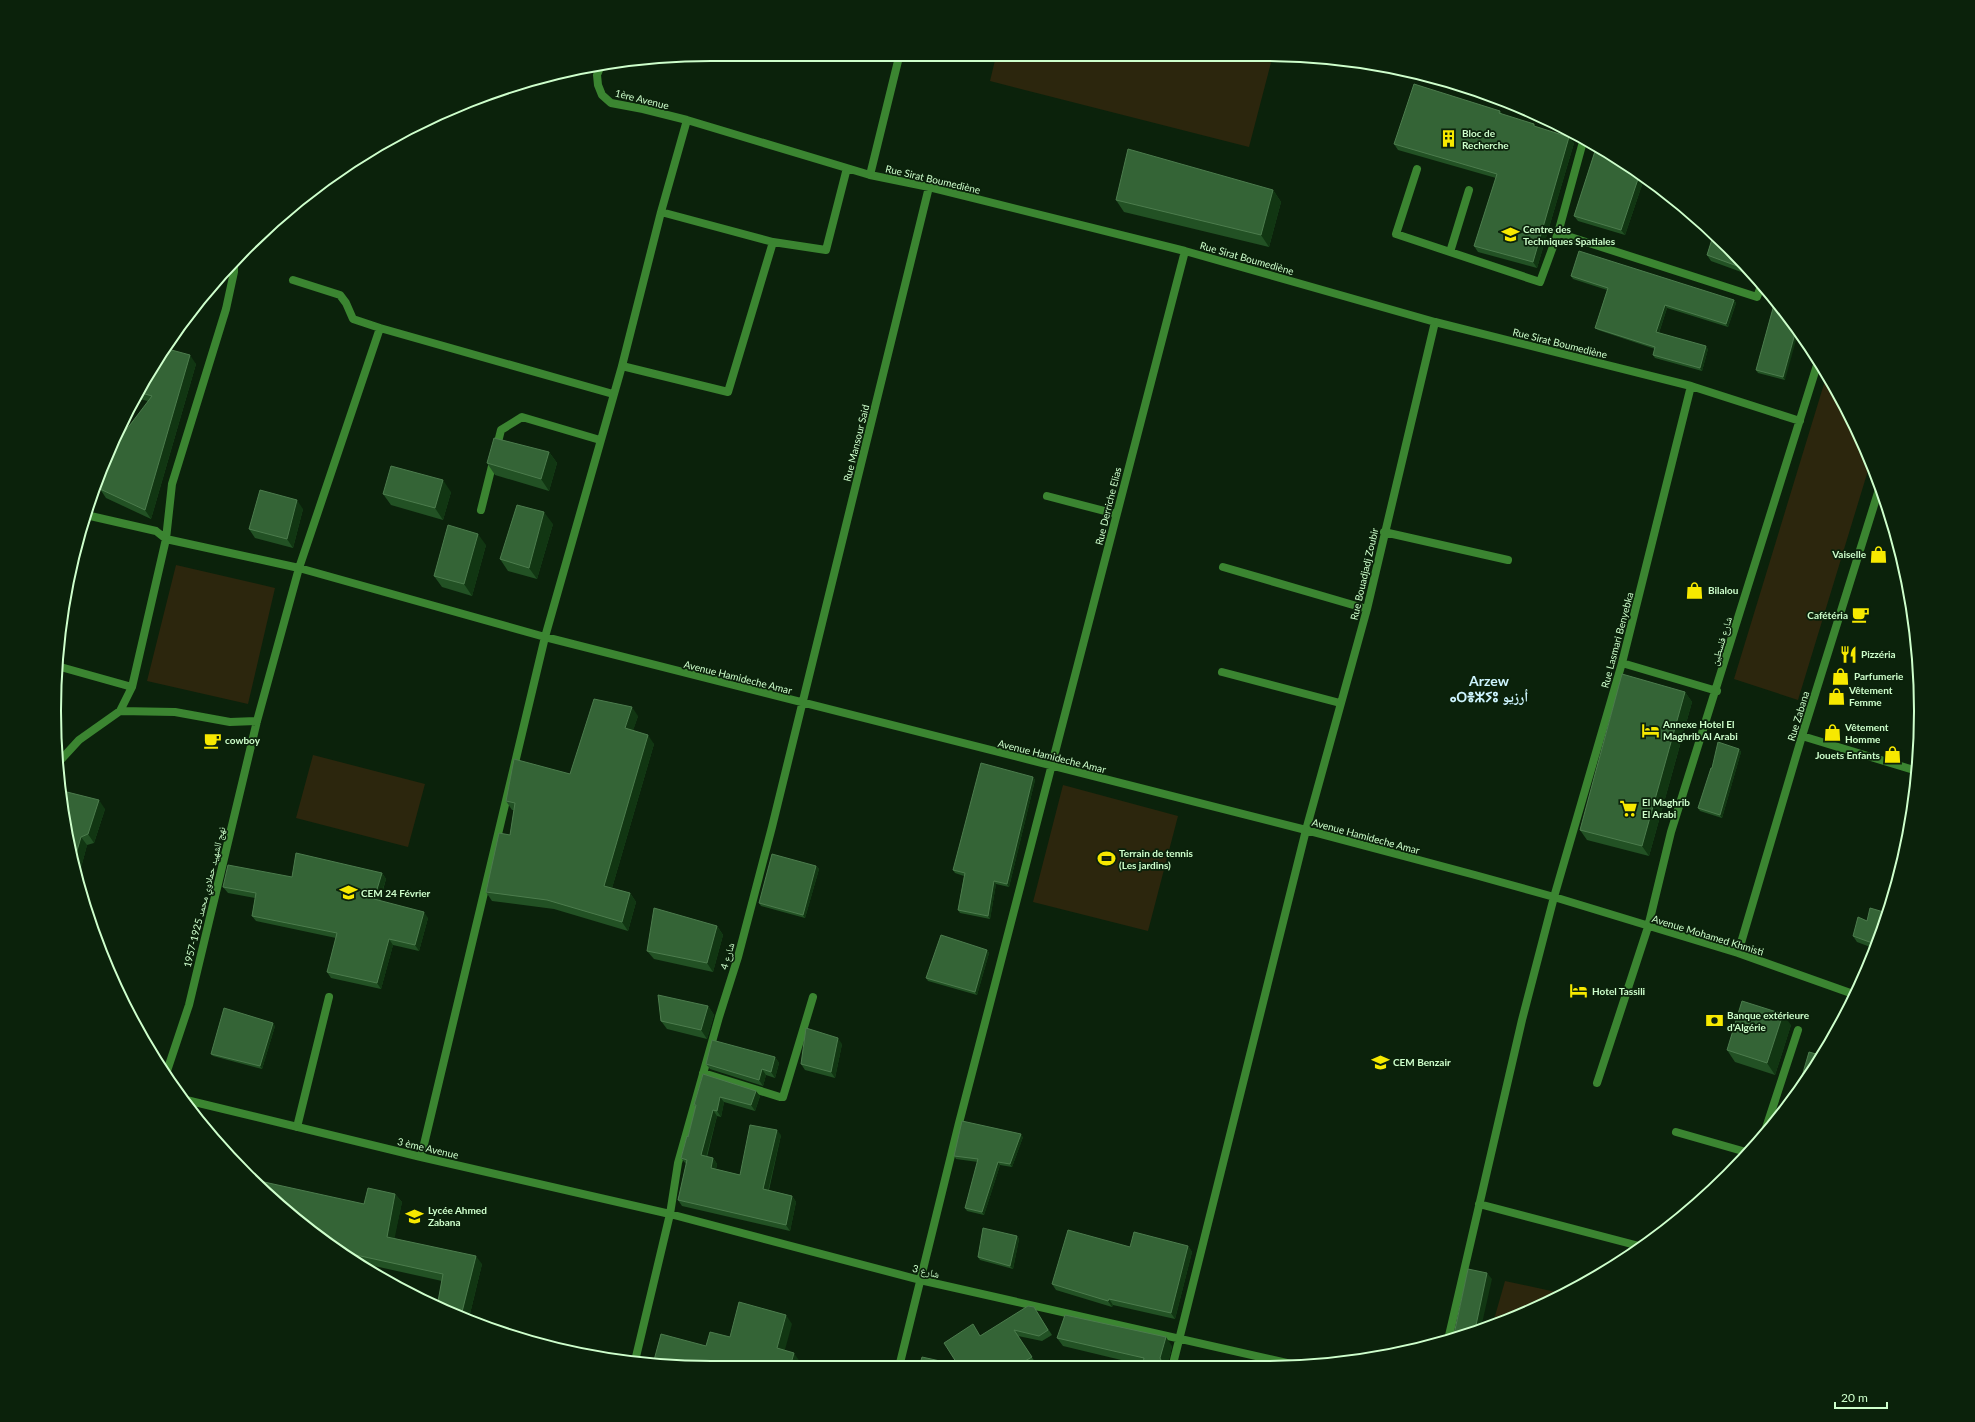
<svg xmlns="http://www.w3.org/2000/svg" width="1975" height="1422" font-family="Lato,'Noto Naskh Arabic','Noto Sans Tifinagh',sans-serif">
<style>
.green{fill:#2c260d}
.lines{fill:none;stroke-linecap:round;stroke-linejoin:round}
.minor{stroke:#3b8531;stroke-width:8}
.wall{fill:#225124}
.shaded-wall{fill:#113612}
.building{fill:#346436;stroke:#4c7c4d}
.labels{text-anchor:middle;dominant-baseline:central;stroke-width:3.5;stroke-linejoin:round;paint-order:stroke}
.street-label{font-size:10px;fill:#ceffcc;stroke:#0b220b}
.poi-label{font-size:10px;font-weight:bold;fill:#ceffcc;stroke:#0b220b;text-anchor:start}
.district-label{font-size:14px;font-weight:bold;fill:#cef5ff;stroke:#0b220b}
.rim{fill:none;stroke:#ceffcc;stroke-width:2}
</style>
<rect width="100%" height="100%" fill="#0b220b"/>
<path class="green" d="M1264,54l9,1 -24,92 -259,-66 6,-25z
M1827,374l6,9 37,81 -72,236 -64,-21z
M176,565l99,23 -27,116 -101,-23z
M313,755l112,29 -17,63 -112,-29z
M1063,785l115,31 -30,115 -115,-29z
M1505,1281l60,13 -11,6 -61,23z"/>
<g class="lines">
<path class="minor" d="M601,65l-4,10 1,10 4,10 9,8 32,6 44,11 183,55 59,12 256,64 250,71 256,64 109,35
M1417,169l-21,65 144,48 18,-49 26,-95
M870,175l29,-118
M661,212l112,30 53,8 21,-82
M1558,233l199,64 5,-14
M1450,252l19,-62
M293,280l47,15 6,8 7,16 27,9
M622,366l106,26 45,-150
M1047,496l69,18
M481,510l20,-80 21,-13 78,23
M86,515l70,16 10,8 133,29 246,69 761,193 169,45 79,22 184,56 118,42
M1384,532l124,28
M1223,567l144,42
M1622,663l95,28
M57,666l75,21
M1222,672l118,31
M120,711l12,-24 34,-148 6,-55 54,-175 8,-37v-11
M1802,736l115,35
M57,764l22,-24 41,-29 55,1 55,10 27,-1
M1738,953l64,-217 78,-250
M703,1073l77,24h3l30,-100
M165,1077l24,-72 68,-284 42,-153 81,-240 233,66
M1597,1083l51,-156 23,-95 147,-470
M182,1099l239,58 249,57 250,66 380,86
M297,1127l32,-130
M1676,1132l70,20
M1764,1134l34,-104
M421,1157l124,-520 77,-271 39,-154 26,-92
M1479,1204l164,43
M1448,1340l74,-320 32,-123 68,-234 69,-277
M635,1361l35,-147 8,-51 41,-146 19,-60 34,-130 157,-640
M899,1367l60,-244 226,-872
M1172,1368l134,-538 61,-221 68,-287"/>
</g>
<path class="wall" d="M1500,111l2,3 34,13 38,16 -37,125 -59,-16 -4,-6 22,-68 -98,-28 -4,-6z
M1597,145l47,34 -19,56 -47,-14 -4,-5z
M1273,190l8,12 -12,45 -145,-35 -8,-12z
M1714,233l42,43 -1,1 -44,-16 -4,-6z
M1571,276l163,24 2,3 -8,24 -61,-19 -8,25 49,16 -6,22 -47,-13 -2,-3 2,-6 -57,-19 -3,-2 12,-38 -34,-11z
M1775,301l10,79 -27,-7 -2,-3z
M164,348l32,16 -45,155 -45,-21 -6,-9 48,-88 -9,-2 -3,-4z
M549,452l8,11 -8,28 -54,-16 -8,-12z
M451,492l-8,28 -52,-15 -8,-11z
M303,509l-10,39 -38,-10 -6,-9z
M553,524l-16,55 -29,-8 -8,-12z
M486,545l-14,51 -30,-9 -8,-11z
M1685,692l7,10 -43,154 -62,-16 -7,-10z
M638,716l-5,14 21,14 -42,144 18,5 6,9 -8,29 -74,-22 -62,-8 -6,-9 24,-57 4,-25h-2l-6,-9 64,-27z
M1739,749l2,3 -19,66 -22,-7 -2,-3 14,-40z
M1033,777l2,3 -26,107 -13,-3 -6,35 -30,-6 -2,-3 6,-34 -9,-3 -2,-3z
M60,797l45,12 -11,34 -7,2 -9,34h-2z
M816,866l3,3 -14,49 -44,-12 -2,-3z
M382,873l4,6 -6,22 48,17 -9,33 -26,-6 -12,44 -50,-11 -4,-6 9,-34 -80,-17 -4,-5 3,-18 -27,-5 -5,-6 69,-10z
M1887,913l-14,35 -16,-6 -4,-6 14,-15z
M717,926l6,9 -10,37 -59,-13 -7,-8z
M987,950l2,3 -12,42 -49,-14 -2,-3z
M708,1006l6,9 -7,24 -40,-10 -6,-8z
M1791,1025l-16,50 -40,-13 -8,-12z
M275,1026l-13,43 -49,-13 -2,-2z
M842,1044l-7,34 -30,-8 -4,-6z
M775,1057l4,6 -4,15 -9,-3 -3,11 -53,-17 -4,-5z
M703,1074l57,22 -5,15 -31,-9 -3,15 -4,-1 -10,41 6,1 4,6 -1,5 24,6 41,-40 -12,55 23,6 4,6 -6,29 -108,-25 -4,-6 8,-36 -5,-6 7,-21 8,-30 -2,-2z
M1023,1137l-11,30 -12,-2 -16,50 -17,-4 -2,-3 13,-46 -22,-3 -2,-3z
M395,1194l7,8 -8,36 88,26 -13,54 -32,-11 5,-26 -81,-18 -50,-31 53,-28z
M1017,1236l2,3 -6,30 -33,-9 -2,-3z
M1188,1246l4,6 -17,67 -62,-14 -1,2 -56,-17 -4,-6 78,-37z
M1037,1312l15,23 -10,6 -24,-5 17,26 -8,5h-108l39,-2 23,-29z
M1057,1338l115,8 -5,22h-25v-3l-79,-19z"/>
<path class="shaded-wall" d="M1569,137l5,6 -37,125 -4,-6z
M1639,176l5,3 -19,56 -4,-5z
M1273,190l8,12 -12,45 -8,-12z
M1751,271l5,5 -1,1z
M1734,300l2,3 -8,24 -2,-3z
M1665,305l2,3 -9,27 -2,-3z
M1796,330l2,3 -13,47 -2,-3z
M1706,346l2,3 -6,22 -2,-3z
M190,355l6,9 -45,155 -6,-9z
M549,452l8,11 -8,28 -8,-12z
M443,480l8,12 -8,28 -8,-12z
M297,500l6,9 -10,39 -6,-9z
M544,512l9,12 -16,55 -8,-11z
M478,534l8,11 -14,51 -8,-12z
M1685,692l7,10 -43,154 -7,-10z
M632,707l6,9 -7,21 -6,-9z
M648,735l6,9 -44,151 -6,-9z
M1739,749l2,3 -19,66 -2,-3z
M1033,777l2,3 -26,107 -2,-3z
M99,800l6,9 -11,34 -6,-9z
M81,837l6,8 -9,34 -3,-3 -2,-12z
M816,866l3,3 -14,49 -2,-3z
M382,873l4,6 -8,26 -4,-6z
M994,881l2,3 -6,35 -2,-3z
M630,893l6,9 -8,29 -6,-9z
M424,912l4,6 -9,33 -4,-6z
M717,926l6,9 -10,37 -6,-9z
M389,939l4,6 -12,44 -4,-6z
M987,950l2,3 -12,42 -2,-3z
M708,1006l6,9 -7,24 -6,-9z
M1783,1014l8,11 -16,50 -8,-12z
M273,1023l2,3 -13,43 -2,-3z
M838,1038l4,6 -7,34 -4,-6z
M775,1057l4,6 -4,15 -4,-6z
M762,1069l4,6 -3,11 -4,-6z
M756,1091l4,5 -5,15 -4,-6z
M720,1097l4,5 -3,15 -4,-6z
M713,1110l4,6 -12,45 -4,-6z
M777,1130l4,5 -14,60 -4,-6z
M1021,1134l2,3 -11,30 -2,-3z
M713,1158l4,6 -2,10 -4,-6z
M998,1162l2,3 -16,50 -2,-3z
M395,1194l7,8 -9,44 -6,-9z
M792,1196l4,6 -6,29 -4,-6z
M1017,1236l2,3 -6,30 -3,-3z
M1188,1246l4,6 -17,67 -4,-6z
M476,1256l6,8 -13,54 -8,-2z
M1487,1273l5,6 -11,49 -6,2z
M1109,1299l4,6 -1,2 -4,-6z
M786,1315l6,9 -9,33 -6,-9z
M1166,1337l6,9 -5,22h-5l-2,-10z
M794,1353l6,9 -1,5h-9z"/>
<path class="building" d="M1414,84l86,27 -1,2 35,11v2l35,11 -36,125 -59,-16 23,-72 -103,-30z
M1597,145l42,31 -18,54 -47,-14z
M1128,149l145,41 -12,45 -145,-35z
M1714,233l37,38 -44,-16z
M1579,251l155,49 -8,24 -61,-19 -9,27 50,14 -6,22 -47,-13 2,-8 -60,-19 13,-40 -37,-12z
M1775,301l21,29 -13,47 -27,-7z
M164,348l26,7 -45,155 -45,-21 14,-43 38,-50 -14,-4z
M494,438l55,14 -8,27 -54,-16z
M391,466l52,14 -8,28 -52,-14z
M260,490l37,10 -10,39 -38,-10z
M517,505l27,7 -15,56 -29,-9z
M448,525l30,9 -14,50 -30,-8z
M1622,674l63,18 -43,154 -62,-16z
M594,699l38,8 -7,21 23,7 -44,151 26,7 -8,29 -75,-22 -61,-8 13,-59 11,2 5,-32 -9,-2 8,-42 56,15z
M1718,742l21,7 -19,66 -22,-7 13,-40h1z
M981,763l52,14 -26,107 -13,-3 -6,35 -30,-6 7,-37 -12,-3z
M59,790l40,10 -11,34 -7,3 -8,27 -13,-67z
M296,853l86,20 -8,26 50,13 -9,33 -26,-6 -12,44 -50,-11 10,-39 -85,-17 4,-23 -33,-6 5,-22 64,12z
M772,854l44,12 -13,49 -44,-12z
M654,908l63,18 -10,37 -60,-12z
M1870,908l17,5 -12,31 -22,-8 5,-19 9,4z
M941,935l46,15 -12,42 -49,-14z
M658,995l50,11 -7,24 -40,-9z
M1742,1001l41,13 -16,49 -40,-13z
M224,1008l49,15 -13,43 -49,-12z
M806,1028l32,10 -7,34 -30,-8z
M712,1040l63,17 -4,15 -9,-3 -3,11 -53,-16z
M1809,1052l11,3 -22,35z
M703,1074l53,17 -5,14 -31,-8 -3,14 -4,-1 -12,45 12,3 -2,10 29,7 10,-50 27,5 -14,59 29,7 -6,29 -108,-25 9,-40 -6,-2 6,-22 1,1 8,-32h-2z
M962,1121l59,13 -11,30 -12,-2 -16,50 -17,-4 13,-49 -24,-3z
M255,1180l109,24 4,-16 27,6 -8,43 89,19 -15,60 -24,-9 6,-33 -101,-22 -31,-20z
M983,1228l34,8 -7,30 -32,-9z
M1068,1230l62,17 4,-15 54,14 -17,67 -62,-14 -1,2 -56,-17z
M1468,1269l19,4 -12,57 -22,9z
M739,1302l47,13 -9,33 17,5 -4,14h-122l-15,-3 8,-30 45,12 4,-14 20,5z
M1028,1306l6,1 14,23 -9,6 -25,-6 18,27 -14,8 2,2h-101l3,-10 36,8 -14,-22 29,-19 7,12z
M1065,1315l101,22 -6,21 3,6 -1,4h-20l2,-10 -87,-20z"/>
<defs>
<symbol id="building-bare" viewBox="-9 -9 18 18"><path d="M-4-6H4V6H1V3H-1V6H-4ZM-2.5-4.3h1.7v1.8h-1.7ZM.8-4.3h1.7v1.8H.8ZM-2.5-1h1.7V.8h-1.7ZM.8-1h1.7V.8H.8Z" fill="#f7e900" stroke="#0b220b" stroke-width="2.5" paint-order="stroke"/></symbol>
<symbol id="university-bare" viewBox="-9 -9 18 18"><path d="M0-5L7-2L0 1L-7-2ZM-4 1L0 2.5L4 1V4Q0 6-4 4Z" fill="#f7e900" stroke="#0b220b" stroke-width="2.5" paint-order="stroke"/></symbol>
<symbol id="shop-bare" viewBox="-9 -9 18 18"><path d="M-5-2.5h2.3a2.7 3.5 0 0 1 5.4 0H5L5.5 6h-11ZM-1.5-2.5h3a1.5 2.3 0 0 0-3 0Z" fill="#f7e900" stroke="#0b220b" stroke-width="2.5" paint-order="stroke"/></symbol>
<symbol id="cafe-bare" viewBox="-9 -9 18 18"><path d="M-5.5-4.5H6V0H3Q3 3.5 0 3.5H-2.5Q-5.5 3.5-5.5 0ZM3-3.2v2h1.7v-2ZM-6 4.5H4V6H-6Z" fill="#f7e900" stroke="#0b220b" stroke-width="2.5" paint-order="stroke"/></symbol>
<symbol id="restaurant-bare" viewBox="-9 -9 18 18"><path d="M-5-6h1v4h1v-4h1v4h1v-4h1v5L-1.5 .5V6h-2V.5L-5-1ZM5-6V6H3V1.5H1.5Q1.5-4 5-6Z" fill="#f7e900" stroke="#0b220b" stroke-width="2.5" paint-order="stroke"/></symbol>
<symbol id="hotel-bare" viewBox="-9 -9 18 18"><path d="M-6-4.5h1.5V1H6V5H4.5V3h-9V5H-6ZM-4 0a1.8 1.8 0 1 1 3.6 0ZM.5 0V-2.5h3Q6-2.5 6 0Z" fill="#f7e900" stroke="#0b220b" stroke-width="2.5" paint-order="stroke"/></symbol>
<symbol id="supermarket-bare" viewBox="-9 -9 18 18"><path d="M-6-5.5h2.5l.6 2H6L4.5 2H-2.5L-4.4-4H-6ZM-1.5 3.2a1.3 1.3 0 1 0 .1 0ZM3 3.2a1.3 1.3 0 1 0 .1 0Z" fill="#f7e900" stroke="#0b220b" stroke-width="2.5" paint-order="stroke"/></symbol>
<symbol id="stadium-bare" viewBox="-9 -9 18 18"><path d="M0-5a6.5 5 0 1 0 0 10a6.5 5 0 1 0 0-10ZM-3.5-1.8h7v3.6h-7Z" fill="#f7e900" stroke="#0b220b" stroke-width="2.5" paint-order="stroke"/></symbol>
<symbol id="school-bare" viewBox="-9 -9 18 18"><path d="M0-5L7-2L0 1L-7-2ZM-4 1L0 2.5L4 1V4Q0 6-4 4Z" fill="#f7e900" stroke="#0b220b" stroke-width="2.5" paint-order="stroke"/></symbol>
<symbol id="bank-bare" viewBox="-9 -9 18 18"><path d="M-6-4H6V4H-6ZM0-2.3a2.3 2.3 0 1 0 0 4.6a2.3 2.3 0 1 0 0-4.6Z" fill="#f7e900" stroke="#0b220b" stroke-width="2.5" paint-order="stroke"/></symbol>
</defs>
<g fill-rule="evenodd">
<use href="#building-bare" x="1436" y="126" width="25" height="25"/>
<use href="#university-bare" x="1498" y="222" width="25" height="25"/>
<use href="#shop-bare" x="1866" y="542" width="25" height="25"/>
<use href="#shop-bare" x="1682" y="578" width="25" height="25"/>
<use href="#cafe-bare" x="1848" y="602" width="25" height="25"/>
<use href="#restaurant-bare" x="1836" y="642" width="25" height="25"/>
<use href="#shop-bare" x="1828" y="664" width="25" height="25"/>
<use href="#shop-bare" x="1824" y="684" width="25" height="25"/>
<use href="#hotel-bare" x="1638" y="718" width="25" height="25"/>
<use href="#shop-bare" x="1820" y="720" width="25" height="25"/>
<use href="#cafe-bare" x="200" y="728" width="25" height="25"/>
<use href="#shop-bare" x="1880" y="742" width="25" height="25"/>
<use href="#supermarket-bare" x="1616" y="796" width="25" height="25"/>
<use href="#stadium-bare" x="1094" y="846" width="25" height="25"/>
<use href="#school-bare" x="336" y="880" width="25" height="25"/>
<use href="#hotel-bare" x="1566" y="978" width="25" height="25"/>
<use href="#bank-bare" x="1702" y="1008" width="25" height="25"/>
<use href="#school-bare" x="1368" y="1050" width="25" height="25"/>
<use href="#school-bare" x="402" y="1204" width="25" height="25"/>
</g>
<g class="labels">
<g class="street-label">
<text transform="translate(642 99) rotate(14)">1ère Avenue</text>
<text transform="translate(933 179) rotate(13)">Rue Sirat Boumediène</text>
<text transform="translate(1247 258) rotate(16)">Rue Sirat Boumediène</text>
<text transform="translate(1560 343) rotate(14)">Rue Sirat Boumediène</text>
<text transform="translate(856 443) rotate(-76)">Rue Mansour Said</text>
<text transform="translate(1108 506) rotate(-76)">Rue Derriche Elias</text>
<text transform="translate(1364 574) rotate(-77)">Rue Bouadjadj Zoubir</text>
<text transform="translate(1617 640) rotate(-75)">Rue Lasmari Benyebka</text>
<text transform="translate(1721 641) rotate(-73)">شارع فلسطين</text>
<text transform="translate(738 677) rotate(14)">Avenue Hamideche Amar</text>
<text transform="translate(1798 716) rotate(-73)">Rue Zabana</text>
<text transform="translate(1052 756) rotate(14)">Avenue Hamideche Amar</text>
<text transform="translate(1366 836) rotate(15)">Avenue Hamideche Amar</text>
<text transform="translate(204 897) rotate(-76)">نهج الشهيد حملاوي محمد 1925-1957</text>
<text transform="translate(1708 935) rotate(17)">Avenue Mohamed Khmisti</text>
<text transform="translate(727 956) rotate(-74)">شارع 4</text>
<text transform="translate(428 1148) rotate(13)">3 ème Avenue</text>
<text transform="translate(926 1271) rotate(14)">شارع 3</text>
</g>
<g class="poi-label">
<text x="1462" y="133">Bloc de<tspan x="1462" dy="12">Recherche</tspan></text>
<text x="1523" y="229">Centre des<tspan x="1523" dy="12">Techniques Spatiales</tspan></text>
<text x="1866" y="554" text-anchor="end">Vaiselle</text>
<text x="1708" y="590">Bilalou</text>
<text x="1848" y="615" text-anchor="end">Cafétéria</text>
<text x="1861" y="654">Pizzéria</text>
<text x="1854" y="676">Parfumerie</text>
<text x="1849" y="690">Vêtement<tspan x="1849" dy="12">Femme</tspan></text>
<text x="1663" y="724">Annexe Hotel El<tspan x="1663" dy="12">Maghrib Al Arabi</tspan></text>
<text x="1845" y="727">Vêtement<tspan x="1845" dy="12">Homme</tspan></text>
<text x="225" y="740">cowboy</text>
<text x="1880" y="755" text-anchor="end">Jouets Enfants</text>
<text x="1642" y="802">El Maghrib<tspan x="1642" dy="12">El Arabi</tspan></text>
<text x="1119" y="853">Terrain de tennis<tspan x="1119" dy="12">(Les jardins)</tspan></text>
<text x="361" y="893">CEM 24 Février</text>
<text x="1592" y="991">Hotel Tassili</text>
<text x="1727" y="1015">Banque extérieure<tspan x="1727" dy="12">d'Algérie</tspan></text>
<text x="1393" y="1062">CEM Benzair</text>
<text x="428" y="1210">Lycée Ahmed<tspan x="428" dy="12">Zabana</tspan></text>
</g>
<g class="district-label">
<text x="1489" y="680">Arzew<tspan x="1489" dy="16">ⴰⵔⴻⵣⵢⵓ أرزيو</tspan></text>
</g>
</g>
<path d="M0 0H1975V1422H0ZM711 61H1264A650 650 0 0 1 1914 711V711A650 650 0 0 1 1264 1361H711A650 650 0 0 1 61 711V711A650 650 0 0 1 711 61Z" fill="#0b220b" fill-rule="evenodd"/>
<path class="rim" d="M711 61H1264A650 650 0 0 1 1914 711V711A650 650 0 0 1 1264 1361H711A650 650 0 0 1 61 711V711A650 650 0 0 1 711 61Z"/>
<path d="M1835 1402v6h52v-6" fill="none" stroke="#ceffcc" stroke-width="2"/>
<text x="1841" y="1402" font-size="12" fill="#ceffcc" stroke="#0b220b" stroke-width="3" paint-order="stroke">20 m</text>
</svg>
